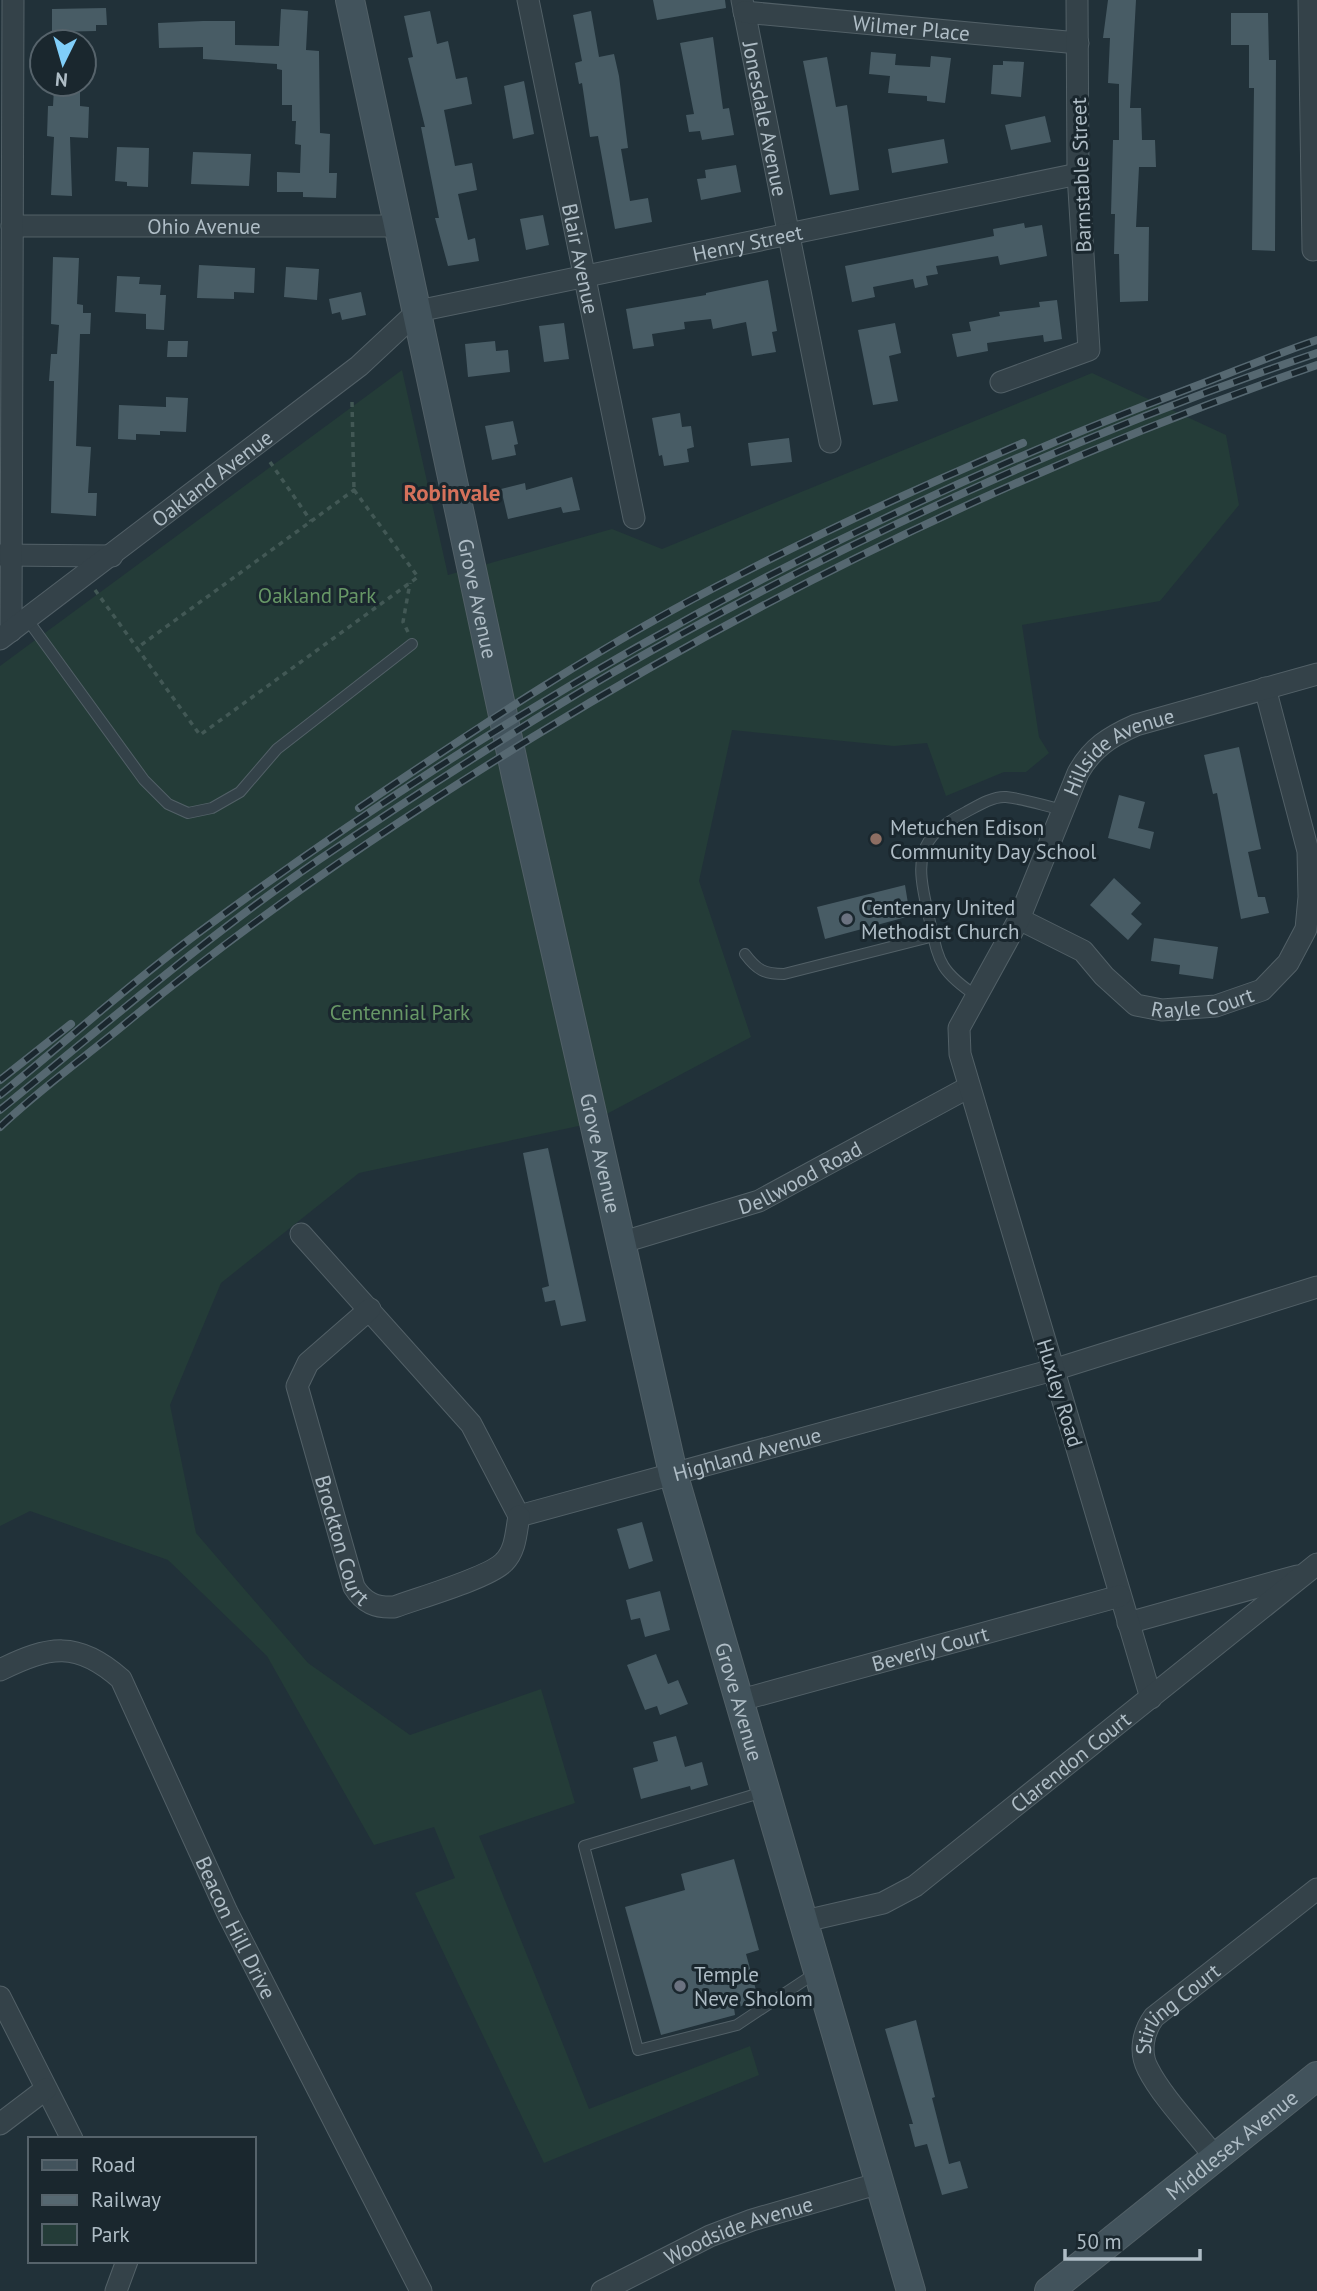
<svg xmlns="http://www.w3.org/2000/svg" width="1317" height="2291" font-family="'PT Sans',sans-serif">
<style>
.green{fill:#243c38}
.building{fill:#485c65}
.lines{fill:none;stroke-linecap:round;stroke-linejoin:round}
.lane-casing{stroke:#526067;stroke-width:12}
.street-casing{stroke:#526067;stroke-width:23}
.secondary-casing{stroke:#526067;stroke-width:30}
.path{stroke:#425855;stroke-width:3.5;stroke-dasharray:5 5;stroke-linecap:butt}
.lane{stroke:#344249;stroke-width:10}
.street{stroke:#344249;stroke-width:21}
.secondary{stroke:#42535c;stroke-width:28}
.rail-casing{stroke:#566871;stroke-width:8}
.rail{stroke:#1a272e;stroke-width:5;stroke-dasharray:16;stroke-linecap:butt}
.education-dot{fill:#8d6e63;stroke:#1a272e;stroke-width:2.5}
.worship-dot{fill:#6b7280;stroke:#1a272e;stroke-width:2.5}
.labels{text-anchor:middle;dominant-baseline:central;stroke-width:6;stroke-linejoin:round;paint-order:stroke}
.street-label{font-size:21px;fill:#afbdc6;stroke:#1a272e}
.park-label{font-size:21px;fill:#679766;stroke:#1a272e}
.poi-label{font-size:21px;fill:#afbdc6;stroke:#1a272e;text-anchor:start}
.neighbourhood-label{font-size:23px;font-weight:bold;fill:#d5715b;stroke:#1a272e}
</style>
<rect width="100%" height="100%" fill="#213139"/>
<path class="green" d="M402,370l46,205 164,-46 50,20 430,-176 134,62 13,70 -79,96 -138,24 17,112 10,16 -23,19h-22l-58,24 -19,-53 -33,3 -162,-16 -33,151 52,156 -163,87 -229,49 -138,110 -51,122 26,128 112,130 102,72 131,-46 34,114 -96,33 110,273 161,-63 9,29 -215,88 -129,-270 40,-15 -21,-51 -60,18 -107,-189 -99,-96 -138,-49 -30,15v-860z"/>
<path class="building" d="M653,0h72l1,8 -69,12z
M1108,0h28l-6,108h11l1,32h13l1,27h-17l-3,60h13l-1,74 -28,1 -1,-48h-5l1,-40h-4l2,-74h6v-56l-11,-1 2,-45h-7z
M106,8l1,17h-11v6l-44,1v-23z
M281,9l27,2 -2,39 13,1 1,82 10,1 -1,39h8l-1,25 -33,-1v-5h-26v-20l23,1 1,-28 -6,-1 1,-23h-4v-16h-10v-35l-5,-1v-5l-74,-5v-12l-44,1 -1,-25 45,-2h32v24l44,1z
M430,11l7,33 11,-3 8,38 11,-2 5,27 -28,6 11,56 17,-3 5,27 -19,4 10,46 7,-2 4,23 -31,5 -13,-48h4l-18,-91h4l-17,-69 5,-1 -9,-41z
M591,11l8,46 15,-3 5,22 9,72 -7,1 9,52 18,-3 4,24 -37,7 -17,-93 -8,1 -8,-54 -3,1 -4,-21 7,-2 -9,-46z
M1231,13h37l1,47h7l-1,191 -23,-1 2,-162h-5v-43h-18z
M713,37l10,72 6,-1 5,27 -32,5 -2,-9 -11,1 -3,-17 8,-1 -14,-71z
M871,52l25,2 -1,11 35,2 1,-11 20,2 -6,45 -18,-2v-5l-39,-3 2,-17 -21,-2z
M827,57l9,50 11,-2 12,85 -29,5 -27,-134z
M1003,61l21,1 -3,35 -30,-3 2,-29h10z
M524,81l10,53 -21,5 -9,-53z
M54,88l26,2v16l9,1 -1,31 -18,-1 2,59 -21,-1 3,-58 -7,-1 1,-30h5z
M1045,116l6,26 -40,8 -6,-25z
M944,139l4,24 -56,10 -4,-24z
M117,147l32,1 -1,39 -21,-1v-4l-12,-1z
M193,152l58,2 -2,32 -58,-2z
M736,165l5,27 -40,8 -4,-21 9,-1 -1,-8z
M543,215l6,30 -23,5 -6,-31z
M1024,223l1,5 17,-3 5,31 -47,9 -2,-9 -62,10 2,8 -12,2 2,9 -13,3 -2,-9 -40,8 2,10 -23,5 -7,-36 149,-30 -1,-7z
M53,257l26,1 -2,46 6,1v8h8l-1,21h-10l-4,112 15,1 -3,46h9l-1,23 -45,-3 3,-132h-5l2,-27h6l2,-29 -8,-1z
M199,265l56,3 -1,25 -20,-1v7l-37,-1z
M286,267l33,2 -2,31 -33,-3z
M117,276l23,1 -1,7 22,1 -1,10h6l-2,35 -18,-1v-15l-31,-2z
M768,280l9,51 -5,1 4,20 -24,4 -6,-34 -33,7 -2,-10 -27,3 1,7 -33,5 2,12 -21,3 -7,-40 80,-14v-2z
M361,292l5,23 -24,5 -2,-8 -8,2 -3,-15z
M1057,300l5,39 -18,3 -1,-7 -56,8 1,8 -31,6 -5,-23 19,-3 -2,-9 31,-6 -1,-4 41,-5 -1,-5z
M564,323l5,36 -25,3 -5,-36z
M895,323l6,30 -12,3 9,45 -25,4 -15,-75z
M168,341h20l-1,16h-20z
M495,341l1,10 12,-1 2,22 -42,5 -3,-33z
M166,397l22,1 -2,34 -26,-1v4l-24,-1v6l-18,-1 1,-34 47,2z
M680,413l2,14 9,-1 3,21 -7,2 2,13 -25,4 -2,-11 -3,1 -7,-38z
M513,421l5,23 -4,1 2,10 -24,5 -7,-34z
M789,438l3,24 -41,4 -3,-23z
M572,477l8,33 -17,3 -2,-6 -53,12 -7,-30 24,-6 1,7z
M1239,747l22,102 -13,3 10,45h7l4,16 -28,6 -24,-126 -4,1 -9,-39z
M1119,795l26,7 -7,26 16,4 -4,17 -42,-11z
M1114,878l27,25 -10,11 11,10 -14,16 -38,-35z
M905,885l5,31 -85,23 -8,-32z
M1154,938l64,9 -5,32 -34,-5 1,-9 -29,-4z
M548,1148l38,173 -25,5 -6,-26 -10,2 -3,-14 7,-2 -26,-133z
M642,1522l11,39 -24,8 -12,-40z
M660,1591l10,39 -25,7 -5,-19 -9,2 -5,-20z
M656,1654l12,30 10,-4 10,24 -28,11 -3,-9 -12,4 -18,-45z
M676,1736l9,31 17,-5 6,23 -17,5 -1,-4 -49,13 -8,-31 25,-7 -5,-19z
M734,1859l25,91 -13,4 13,47 -25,7 1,7 -74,20 -36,-128 60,-17 -4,-16z
M916,2020l19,77 -3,1 17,66 11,-3 8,27 -26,7 -15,-51 -12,3 -6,-23h4l-28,-95z"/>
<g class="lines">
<defs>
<path id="lane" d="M27,619l117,161 24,24 20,9 24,-5 28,-16 37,-43 135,-105
M745,954c12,16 19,20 39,20l150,-38
M978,997c-42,-28 -39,-37 -50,-84 -12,-52 -13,-75 38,-101 11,-6 27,-16 40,-15 19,2 39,9 58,13
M763,1792l-179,54 54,204 99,-25 80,-53"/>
<g id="street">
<path id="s1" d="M528,0l106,518"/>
<path id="s2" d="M742,0l88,442"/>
<path d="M1309,0l4,250"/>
<path id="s3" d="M744,12l334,31"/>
<path id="s4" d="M12,226h386"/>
<path d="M1001,382l88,-32 -11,-176 -1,-174"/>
<path d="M0,555l112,1"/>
<path d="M11,631l2,-631"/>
<path id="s5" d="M0,639l359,-273 59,-55 660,-137"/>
<path id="s6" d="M1019,919l64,32 21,25 32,29 26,5 54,-4 46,-16 26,-27 18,-34 3,-32 -1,-46 -43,-163"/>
<path id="s7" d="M301,1234l170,190 48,92 534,-146 264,-83"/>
<path id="s8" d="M620,1243l139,-42 210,-114"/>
<path id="s9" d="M370,1309l-62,54 -11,23 57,201c10,16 22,21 40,20 24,-9 95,-29 110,-45 12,-12 12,-30 15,-46"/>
<path d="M1128,1623l169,-47"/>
<path id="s10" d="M0,1670c49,-24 77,-30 121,9l106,233 194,379"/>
<path id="s11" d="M1151,1698l-191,-644 -1,-26 60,-109 59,-146c14,-25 31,-36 58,-48l181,-51"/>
<path id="s12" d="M741,1700l379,-104"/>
<path id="s13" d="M805,1921l78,-18 32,-17 402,-322"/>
<path d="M0,1997l72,142"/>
<path d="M0,2124l46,-35"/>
<path id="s14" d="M1215,2157c-20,-26 -53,-60 -67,-88 -9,-17 -5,-37 6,-52l163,-128"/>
<path d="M116,2291l11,-30"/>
<path id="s15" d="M602,2291l108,-55 42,-16 128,-37"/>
</g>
<g id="secondary">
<path id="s16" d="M350,0l166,776 157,697 238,818"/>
<path id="s17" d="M1049,2291l268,-215"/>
</g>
</defs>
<use href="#lane" class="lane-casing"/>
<use href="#street" class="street-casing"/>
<use href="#secondary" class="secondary-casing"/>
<path class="path" d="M352,402l2,88
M270,462l41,59
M354,490l64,87 -218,158 -63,-87z
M95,590l42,58
M408,632l-5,-10 7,-39"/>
<use href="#lane" class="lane"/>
<use href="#street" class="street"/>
<use href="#secondary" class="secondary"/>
<defs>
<path id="rail" d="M359,808c122,-83 247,-166 380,-233 93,-48 188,-91 284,-132
M0,1080l71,-56
M0,1095c63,-51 125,-107 190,-156 306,-228 640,-415 998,-550 43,-16 85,-34 129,-49
M0,1110c105,-85 208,-175 320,-251 95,-64 193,-128 292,-186 219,-126 465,-239 705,-320
M0,1127c41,-39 88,-72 131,-108 127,-105 262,-196 402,-282 247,-152 510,-277 784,-372"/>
</defs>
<use href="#rail" class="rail-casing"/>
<use href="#rail" class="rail"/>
</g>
<circle class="education-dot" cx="876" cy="839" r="7"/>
<g class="worship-dot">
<circle cx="847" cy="919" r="7"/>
<circle cx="680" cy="1986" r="7"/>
</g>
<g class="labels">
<g class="street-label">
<text stroke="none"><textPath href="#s3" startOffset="168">Wilmer Place</textPath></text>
<text stroke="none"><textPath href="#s2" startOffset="121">Jonesdale Avenue</textPath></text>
<text transform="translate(1081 175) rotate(-92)">Barnstable Street</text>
<text stroke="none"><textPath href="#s4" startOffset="192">Ohio Avenue</textPath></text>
<text stroke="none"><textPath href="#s5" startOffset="868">Henry Street</textPath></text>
<text stroke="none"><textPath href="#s1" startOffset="264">Blair Avenue</textPath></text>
<text stroke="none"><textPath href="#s5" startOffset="266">Oakland Avenue</textPath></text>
<text stroke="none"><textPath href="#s16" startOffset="612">Grove Avenue</textPath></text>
<text stroke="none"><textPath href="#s11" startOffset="1026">Hillside Avenue</textPath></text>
<text stroke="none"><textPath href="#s6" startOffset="215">Rayle Court</textPath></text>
<text stroke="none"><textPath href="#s16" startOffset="1180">Grove Avenue</textPath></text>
<text stroke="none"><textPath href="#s8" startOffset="192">Dellwood Road</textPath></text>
<text transform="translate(1060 1393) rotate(73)">Huxley Road</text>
<text stroke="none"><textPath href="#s7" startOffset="595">Highland Avenue</textPath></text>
<text stroke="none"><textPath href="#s9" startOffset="268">Brockton Court</textPath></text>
<text stroke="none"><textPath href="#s12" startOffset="196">Beverly Court</textPath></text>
<text stroke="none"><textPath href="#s16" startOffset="1746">Grove Avenue</textPath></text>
<text stroke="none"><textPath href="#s13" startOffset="315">Clarendon Court</textPath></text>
<text stroke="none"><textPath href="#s10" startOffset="406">Beacon Hill Drive</textPath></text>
<text stroke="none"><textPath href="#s14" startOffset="186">Stirling Court</textPath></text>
<text stroke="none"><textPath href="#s17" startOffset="234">Middlesex Avenue</textPath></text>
<text stroke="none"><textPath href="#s15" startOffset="150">Woodside Avenue</textPath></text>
</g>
<g class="park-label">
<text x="317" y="595">Oakland Park</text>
<text x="400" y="1012">Centennial Park</text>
</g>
<g class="poi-label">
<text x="890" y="827">Metuchen Edison<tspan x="890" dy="24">Community Day School</tspan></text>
<text x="861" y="907">Centenary United<tspan x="861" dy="24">Methodist Church</tspan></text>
<text x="694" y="1974">Temple<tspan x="694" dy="24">Neve Sholom</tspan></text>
</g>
<g class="neighbourhood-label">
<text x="452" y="492">Robinvale</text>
</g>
</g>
<rect x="28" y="2137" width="228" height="126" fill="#1a272e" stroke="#56636b" stroke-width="2"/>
<rect x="42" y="2160" width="35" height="10" fill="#42535c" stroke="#56636b" stroke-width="2"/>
<text x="91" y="2172" font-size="21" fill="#afbdc6">Road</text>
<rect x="42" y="2195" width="35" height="10" fill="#566871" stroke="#56636b" stroke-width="2"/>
<text x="91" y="2207" font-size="21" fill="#afbdc6">Railway</text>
<rect x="42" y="2224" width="35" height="21" fill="#243c38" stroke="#56636b" stroke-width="2"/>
<text x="91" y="2242" font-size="21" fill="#afbdc6">Park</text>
<g transform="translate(63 63) rotate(185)"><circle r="33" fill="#1a272e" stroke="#56636b" stroke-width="2"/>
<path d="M0-5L12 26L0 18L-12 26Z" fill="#80cef9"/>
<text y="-10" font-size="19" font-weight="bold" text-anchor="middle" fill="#afbdc6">N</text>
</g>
<path d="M1065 2249v10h135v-10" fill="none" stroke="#afbdc6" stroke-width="3.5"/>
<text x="1076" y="2249" font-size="21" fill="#afbdc6" stroke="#1a272e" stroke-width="5" paint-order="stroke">50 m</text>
</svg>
